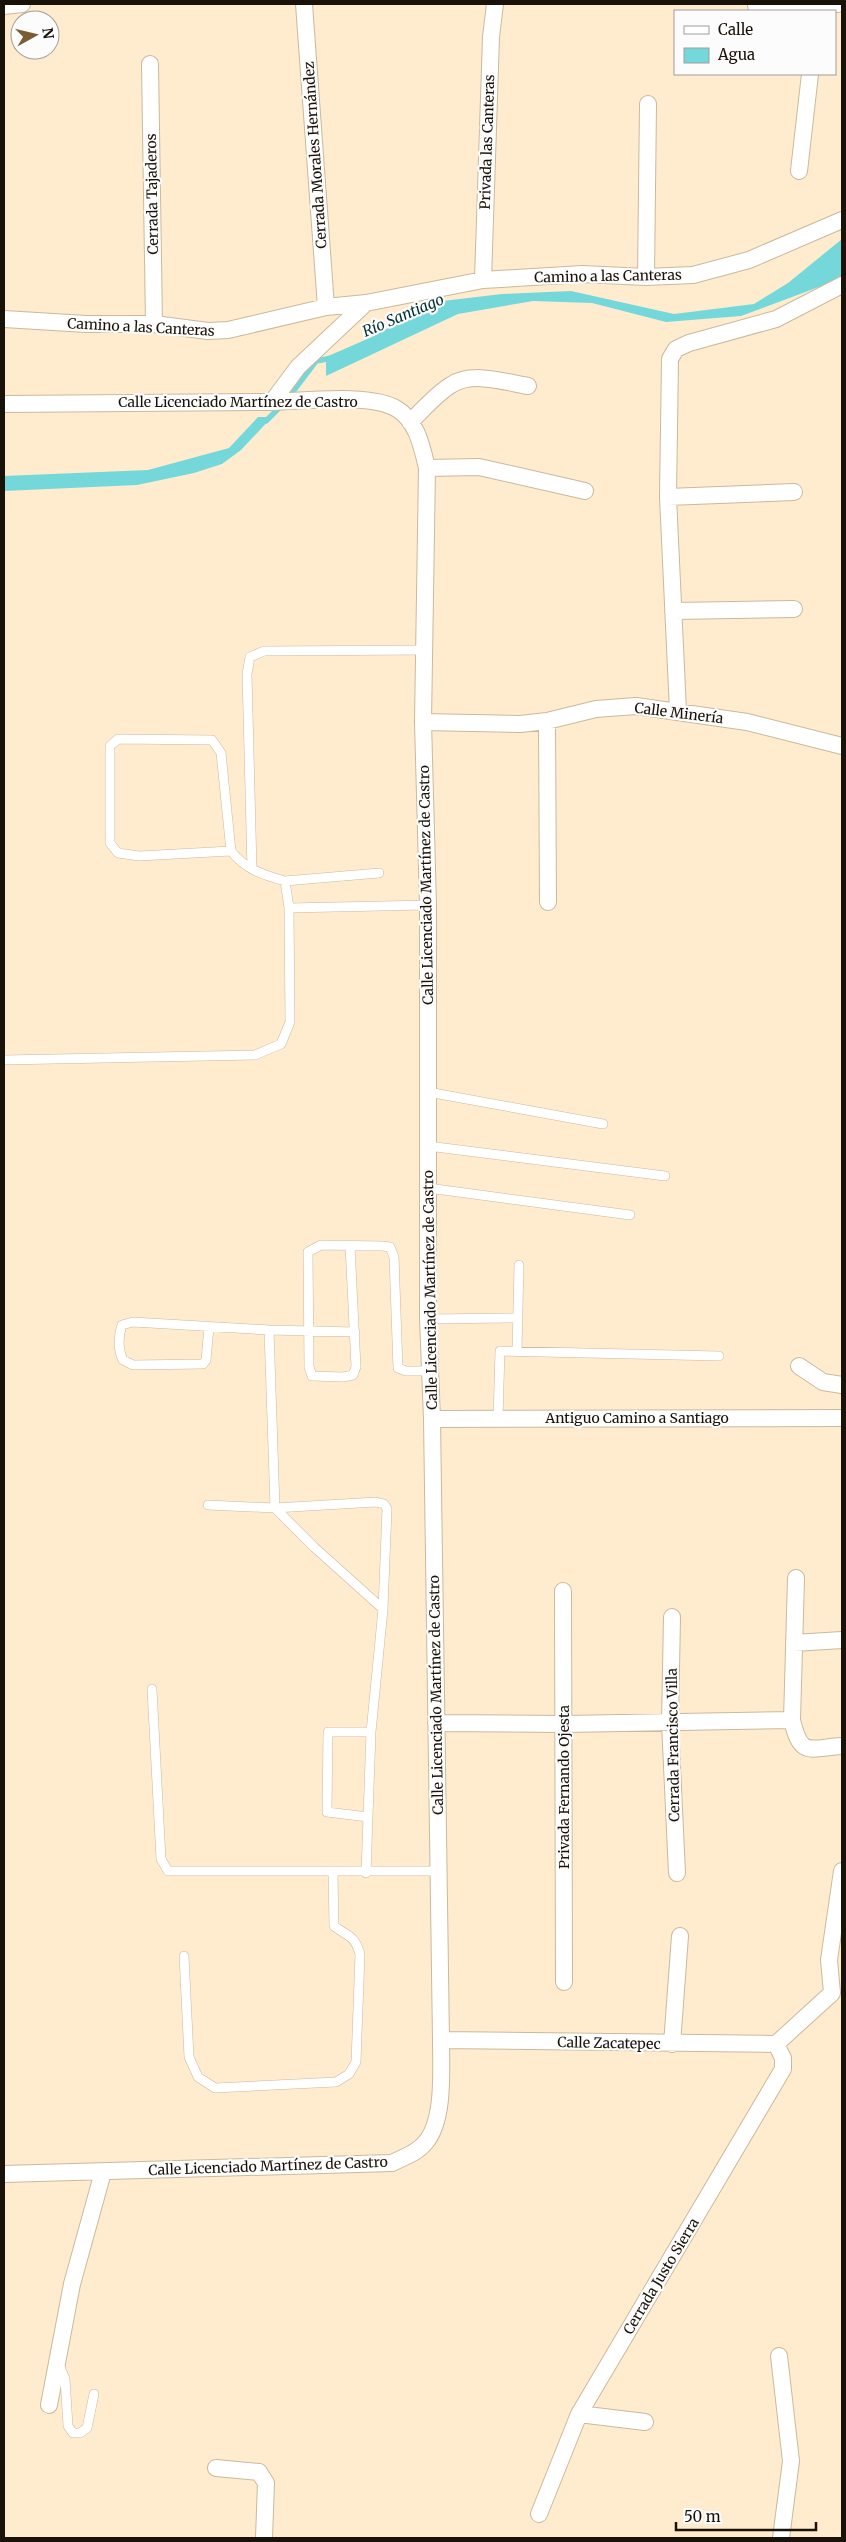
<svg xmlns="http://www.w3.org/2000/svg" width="846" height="2542" font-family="Merriweather,serif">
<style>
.water{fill:#74d8da}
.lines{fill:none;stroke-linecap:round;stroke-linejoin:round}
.stream{stroke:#74d8da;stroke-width:5.5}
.lane-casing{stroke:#cbb99d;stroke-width:10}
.street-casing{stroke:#cbb99d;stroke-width:18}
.lane{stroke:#fff;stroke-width:9}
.street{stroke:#fff;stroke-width:16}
.labels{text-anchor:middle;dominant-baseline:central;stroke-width:4.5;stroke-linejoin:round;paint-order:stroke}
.street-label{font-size:14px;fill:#181208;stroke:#fcfcfc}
.water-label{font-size:15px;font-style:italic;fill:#003032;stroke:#fcfcfc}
</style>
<rect width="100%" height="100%" fill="#ffeccf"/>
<path class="water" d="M842,239v36l-10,7 -91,34 -75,6 -74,-19 -59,-2 -75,13 -132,62v-19l48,-21 60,-34 68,-8 69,-3 103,23 80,-10 34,-21z
M258,417h14l-31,33 -19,14 -28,9 -57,12 -133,6v-15l144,-6 81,-22z"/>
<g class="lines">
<path class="stream" d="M288,398l28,-37 16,-3
M266,421l16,-16"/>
<defs>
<path id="lane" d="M231,851l-92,5 -21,-3 -8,-10v-97l8,-7 94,1 9,13 10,98c14,18 32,24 54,30
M252,869l-5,-195 3,-17 14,-6 160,-1
M289,908l-4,-27 94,-8
M4,1060l251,-5 26,-11 9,-22 -1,-114 139,-3
M428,1092l175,32
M428,1146l237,30
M428,1188l202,27
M350,1246l6,121 -3,8 -10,2 -31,-1 -3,-9 -1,-115 13,-7 61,1 8,1 4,10 4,111 8,3h25
M428,1319l90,-1
M209,1327l-3,33 -3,4 -70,1 -10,-5c-5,-10 -5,-24 -1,-35l11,-3 136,8 86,2
M269,1330l6,178 101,-6 8,2 3,5 -4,100
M517,1351l2,-86
M498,1418l2,-67 219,5
M208,1505l67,3 39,39 69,62 -12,123 -5,141
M152,1689l9,170 7,12h271
M368,1817l-41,-5 1,-80h43
M184,1956l5,101 9,20 17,11 121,-6 13,-8 7,-12 4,-108c-6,-20 -12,-17 -26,-28l-1,-53
M59,2365l6,14 3,47 5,7h7l7,-5 7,-34"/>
<path id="street" d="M304,4l22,303
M4,6l18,-2
M756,6l82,-2
M150,64l4,260
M799,171l11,-97
M646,277l2,-173
M483,280l8,-243 4,-33
M4,319l82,5h68l54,7 20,-1 98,-23 40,-4 117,-23 99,-6 64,3 47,-2 56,-15 93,-40
M272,402l26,-35 68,-64
M4,404c87,0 174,-1 261,-2 34,0 104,-10 132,7 20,12 25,38 30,59l-4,254 5,183v414l4,100 9,621c0,28 4,81 -16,103 -8,10 -21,14 -33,20l-388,11
M410,422c13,-12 26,-28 41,-37 22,-14 53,-3 77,1
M427,468l52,-1 106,24
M668,497l126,-5
M673,611l121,-2
M678,711l-10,-214 2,-138 6,-10 13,-6 87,-24 66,-34
M547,721l1,181
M423,722l97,2 27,-3 49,-12 40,-3 111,16 95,24
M799,1366l24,16 19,3
M432,1419l410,-1
M796,1578l-4,142c9,38 17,28 50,26
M563,1591l1,391
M672,1617l-2,106 7,150
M794,1643l48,-3
M436,1723l128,1 228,-4
M441,2040l335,4
M672,2044l8,-108
M776,2044l56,-51 -3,-33 13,-89
M779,2356l12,105 -10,77
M49,2405l23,-121 31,-112
M579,2414l66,8
M216,2468l43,4 7,11 -2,55
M539,2514l40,-100 204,-345v-11l-7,-14"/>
</defs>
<use href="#lane" class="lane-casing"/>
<use href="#street" class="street-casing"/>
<use href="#lane" class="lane"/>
<use href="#street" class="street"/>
</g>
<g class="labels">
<g class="street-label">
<text transform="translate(487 142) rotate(-88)">Privada las Canteras</text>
<text transform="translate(315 155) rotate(-94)">Cerrada Morales Hernández</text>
<text transform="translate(152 194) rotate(-91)">Cerrada Tajaderos</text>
<text transform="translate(608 276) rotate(-1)">Camino a las Canteras</text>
<text transform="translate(141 327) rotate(3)">Camino a las Canteras</text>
<text x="238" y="402">Calle Licenciado Martínez de Castro</text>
<text transform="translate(679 713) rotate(7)">Calle Minería</text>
<text transform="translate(426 885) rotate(-91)">Calle Licenciado Martínez de Castro</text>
<text transform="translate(430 1290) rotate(-91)">Calle Licenciado Martínez de Castro</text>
<text x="637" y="1418">Antiguo Camino a Santiago</text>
<text transform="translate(436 1695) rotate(-91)">Calle Licenciado Martínez de Castro</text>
<text transform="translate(673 1745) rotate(-91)">Cerrada Francisco Villa</text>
<text transform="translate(564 1787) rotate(-90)">Privada Fernando Ojesta</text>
<text transform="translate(609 2043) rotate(1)">Calle Zacatepec</text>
<text transform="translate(268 2166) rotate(-2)">Calle Licenciado Martínez de Castro</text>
<text transform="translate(661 2276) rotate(-59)">Cerrada Justo Sierra</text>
</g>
<g class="water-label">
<text transform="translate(403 315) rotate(-23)">Río Santiago</text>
</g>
</g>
<rect width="846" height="2542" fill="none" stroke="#181208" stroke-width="10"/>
<rect x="674" y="10" width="162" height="65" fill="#fcfcfc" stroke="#a19e9a"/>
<rect x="684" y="26" width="25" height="8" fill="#ffffff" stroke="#a19e9a"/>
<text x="718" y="35" font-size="15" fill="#181208">Calle</text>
<rect x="684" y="48" width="25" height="15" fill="#74d8da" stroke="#a19e9a"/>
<text x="718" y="60" font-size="15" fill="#181208">Agua</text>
<g transform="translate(35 35) rotate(82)"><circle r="24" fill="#fcfcfc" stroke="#a19e9a"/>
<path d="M0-4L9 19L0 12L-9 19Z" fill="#7b5b31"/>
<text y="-8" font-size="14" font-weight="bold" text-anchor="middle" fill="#181208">N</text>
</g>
<path d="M676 2522v8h140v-8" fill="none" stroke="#181208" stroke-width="2.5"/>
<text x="684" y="2522" font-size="15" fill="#181208" stroke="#fcfcfc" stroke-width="4" paint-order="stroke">50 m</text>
</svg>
